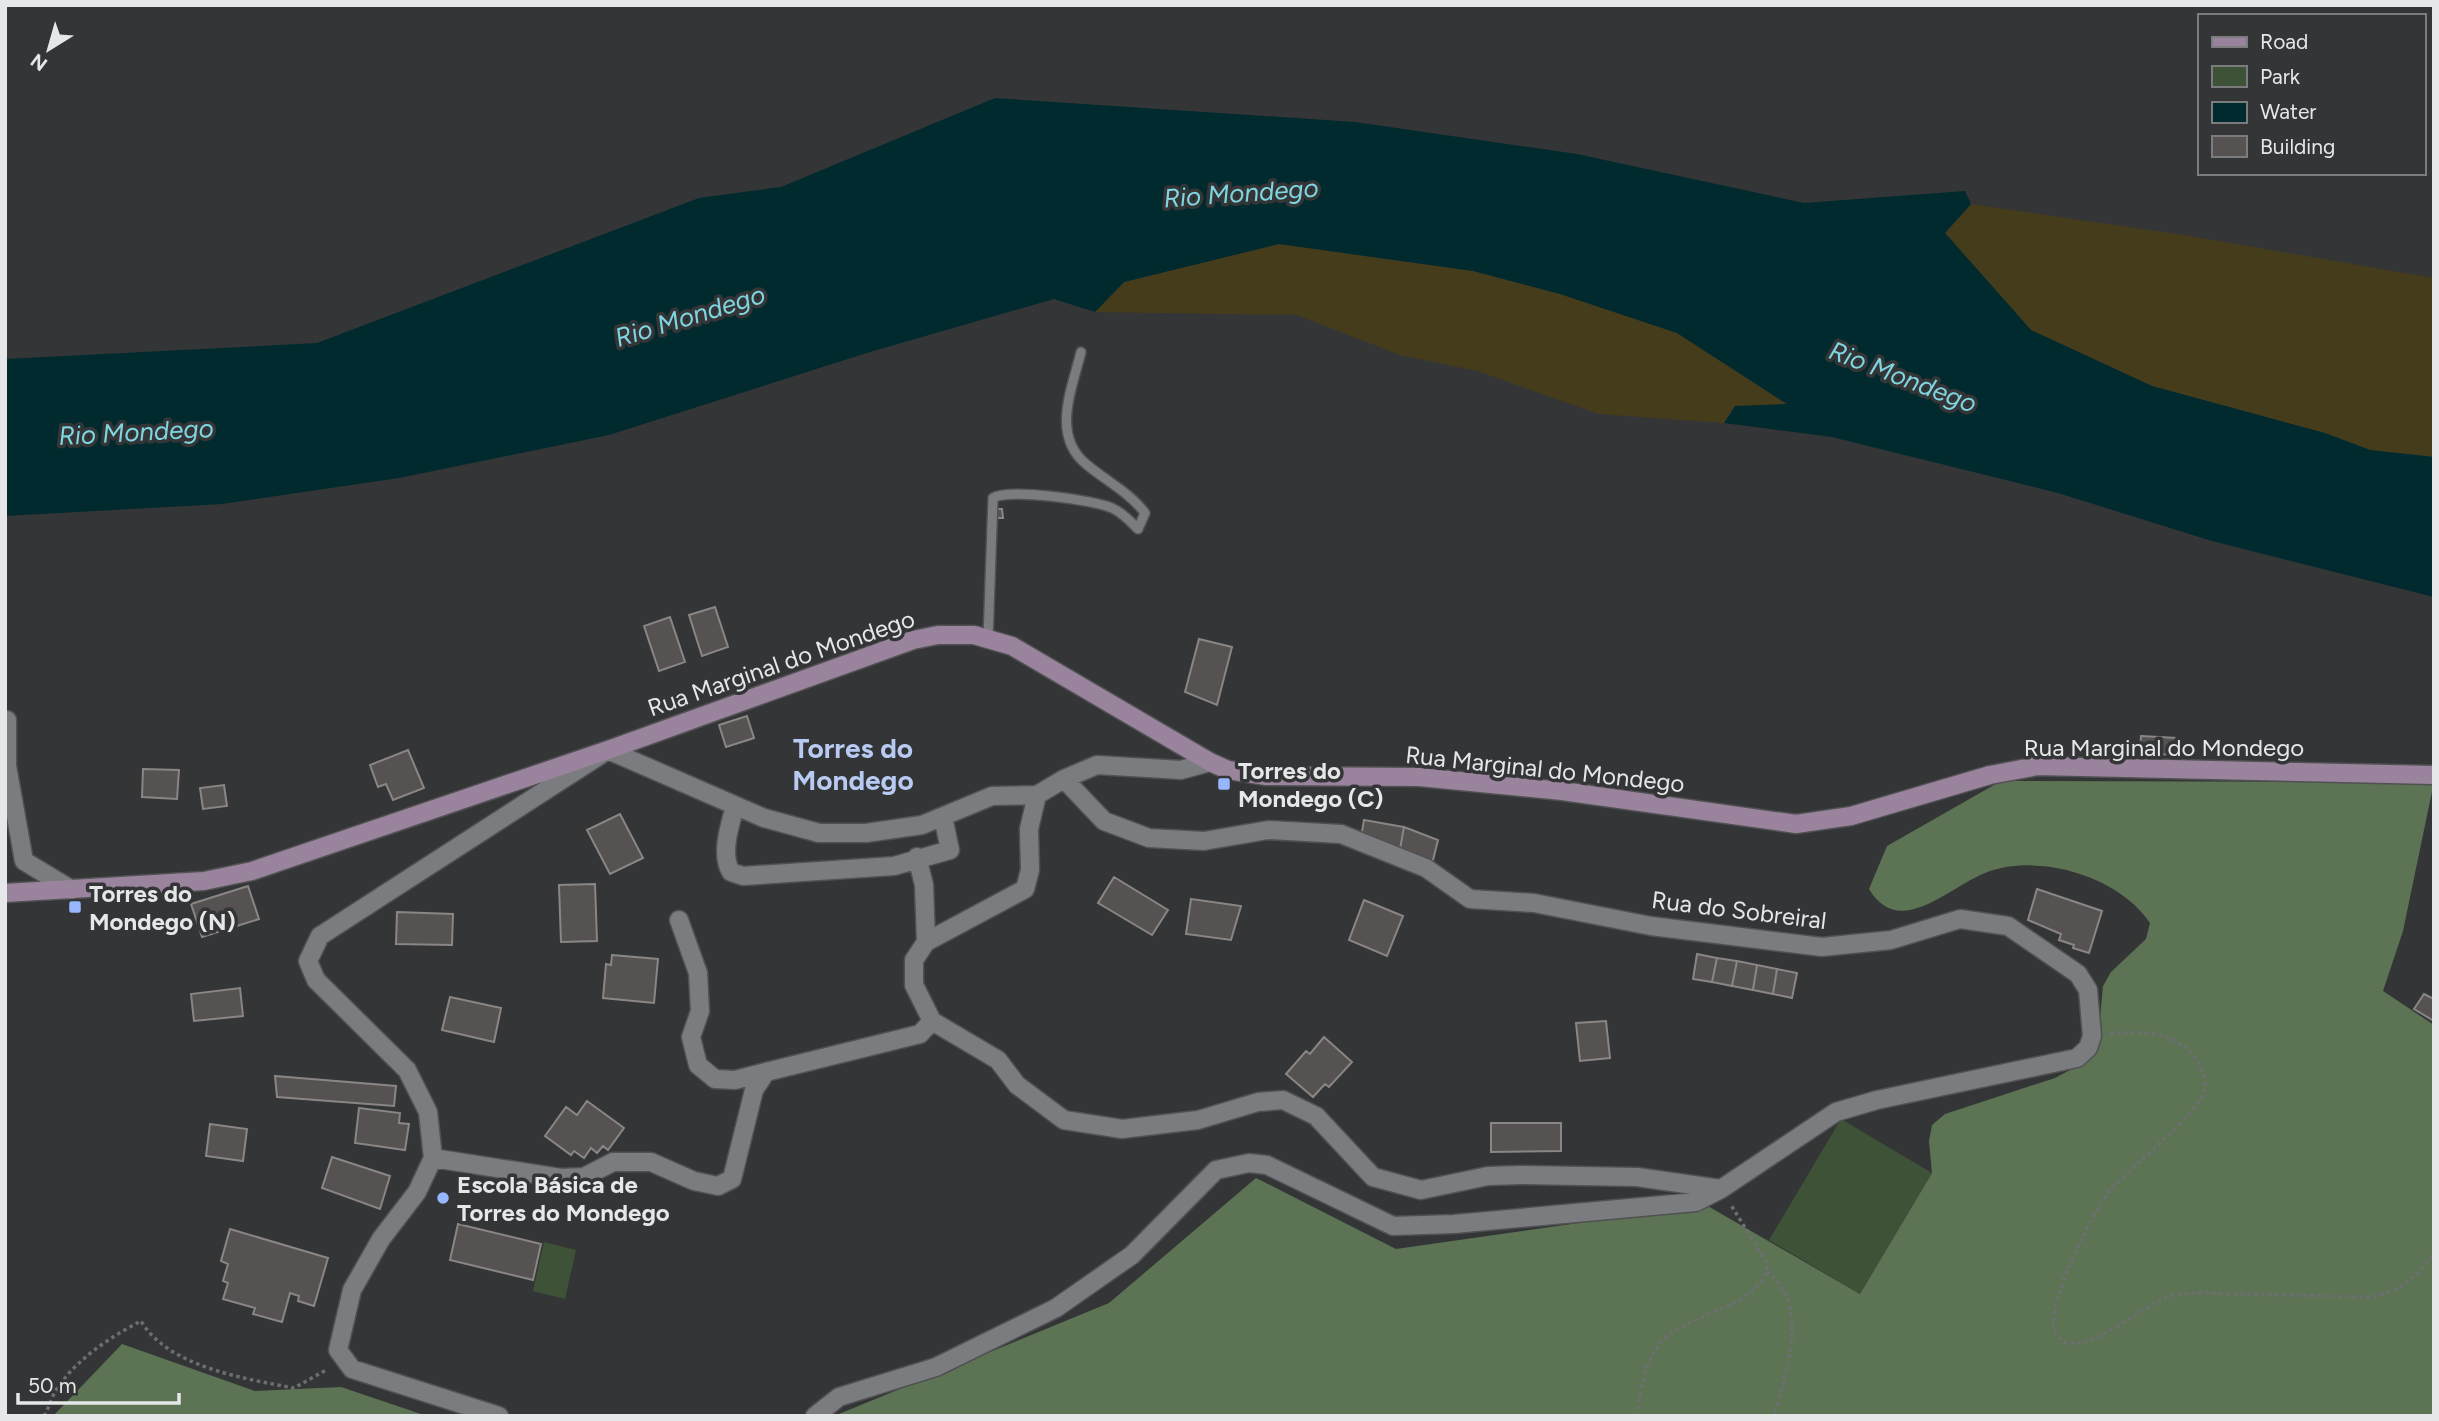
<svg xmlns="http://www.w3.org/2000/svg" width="2439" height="1421" font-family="Figtree,sans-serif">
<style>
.green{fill:#3d5236}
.forest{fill:#5c7354}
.sand{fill:#453c1c}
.water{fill:#002a2e}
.building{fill:#555251;stroke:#898685;stroke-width:2}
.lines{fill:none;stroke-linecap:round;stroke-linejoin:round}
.service-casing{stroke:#515153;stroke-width:12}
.minor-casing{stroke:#515153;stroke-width:21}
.secondary-casing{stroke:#515153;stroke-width:21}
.path{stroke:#6d6e70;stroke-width:3.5;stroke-dasharray:3.5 3.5;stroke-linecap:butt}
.service{stroke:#7b7c7f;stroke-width:9}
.minor{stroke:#7b7c7f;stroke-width:18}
.secondary{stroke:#9a839c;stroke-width:18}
.poi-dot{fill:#97b6fd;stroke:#343537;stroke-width:2.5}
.labels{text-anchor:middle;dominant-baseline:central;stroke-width:7;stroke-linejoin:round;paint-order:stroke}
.street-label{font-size:24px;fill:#e6e7e8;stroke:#343537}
.poi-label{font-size:24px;font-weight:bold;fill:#e6e7e8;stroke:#343537;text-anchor:start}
.water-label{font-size:26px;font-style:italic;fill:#7fd6e1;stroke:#343537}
.quarter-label{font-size:28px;font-weight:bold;fill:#b8caf2;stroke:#343537}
</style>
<rect width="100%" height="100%" fill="#343537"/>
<path class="green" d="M1841,1119l91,54 -72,121 -91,-54z
M544,1242l32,8 -11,49 -32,-8z"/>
<path class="forest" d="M2001,781l433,1 -31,149 -20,60 51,34v391h-1600l275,-113 147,-125 140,71 310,-44 154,89 72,-121 -3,-32 3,-16 13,-11 110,-36 30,-16 12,-12 6,-64 8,-14 35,-33 4,-16c-31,-47 -112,-71 -165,-50 -36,14 -86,67 -116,16l18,-43z
M122,1344l133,47 86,-4 86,29h-374z"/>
<path class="sand" d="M1971,204l213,31 250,43v179l-64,-7 -45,-17 -173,-47 -121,-56 -86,-97z
M1279,244l194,27 87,23 117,39 111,72 -53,2 -11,16 -125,-9 -122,-43 -77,-16 -103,-40 -202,-3 29,-30z"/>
<path class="water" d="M995,98l360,24 222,32 227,49 161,-12 6,13 -26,29 86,97 121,56 173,47 45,17 64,7v140l-222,-56 -154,-48 -226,-56 -108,-14 11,-17 52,-2 -110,-71 -117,-39 -87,-23 -194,-27 -155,38 -29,30 -41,-13 -184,53 -261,83 -210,43 -177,26 -217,12v-157l312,-16 382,-145 82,-11z"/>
<path class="building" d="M993,509h9l1,9h-9z
M715,607l13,40 -26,9 -13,-41z
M670,617l15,45 -26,9 -15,-45z
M1199,639l33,8 -15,58 -32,-13z
M747,716l7,22 -28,9 -7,-22z
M2141,736l36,2 -1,17 -36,-2z
M408,750l16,38 -31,12 -7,-16 -8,3 -8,-22z
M143,769l36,1 -2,29 -35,-2z
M224,785l3,21 -24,3 -3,-21z
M620,814l23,44 -33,16 -23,-44z
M1364,820l40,7 -4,22 -39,-12z
M1404,827l34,13 -6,24 -32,-15z
M1114,877l54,33 -16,25 -54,-32z
M595,884l2,57 -36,1 -2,-57z
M248,886l11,33 -57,18 -11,-33z
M2037,889l65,22 -13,42 -16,-5 1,-3 -15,-5 2,-6 -33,-14z
M1191,899l50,7 -10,34 -45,-6z
M1364,900l39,16 -16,40 -38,-16z
M397,912l56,2 -1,31 -56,-1z
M1697,954l20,4 -5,24 -19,-3z
M612,955l46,4 -4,44 -51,-5 3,-34 5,1z
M1717,958l20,3 -5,25 -20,-4z
M1737,961l20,4 -4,25 -21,-4z
M1757,965l20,4 -4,25 -20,-4z
M1777,969l20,4 -5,25 -19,-4z
M240,988l3,28 -49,5 -3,-27z
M2424,994l10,5v22l-20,-12z
M450,997l51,11 -7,34 -52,-12z
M1606,1021l4,37 -30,3 -4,-38z
M1324,1037l28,25 -23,25 -4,-3 -12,13 -27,-23 20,-23 4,3z
M275,1076l121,10 -2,20 -117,-9z
M587,1101l37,27 -16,22 -5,-4 -6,7 -6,-5 -7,10 -10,-7 -3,4 -26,-19 21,-29 11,8z
M359,1108l41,5 -1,10 10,1 -4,26 -50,-7z
M1491,1123h70v28l-70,1z
M210,1124l37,5 -4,32 -37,-5z
M332,1157l58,19 -10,33 -58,-21z
M458,1224l83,20 -8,36 -83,-20z
M230,1229l98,29 -14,48 -16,-5 1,-5 -9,-3 -8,29 -29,-8 2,-6 -32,-9 5,-16 -5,-2 5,-17 -7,-3z"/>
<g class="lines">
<defs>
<path id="service" d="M988,639l5,-141c15,-10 101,2 119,10 11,5 18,13 26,21l7,-16c-16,-21 -39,-32 -59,-49 -35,-29 -14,-75 -5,-112"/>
<path id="minor" d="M7,720v46l17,95 48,29
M735,806c-5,19 -15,48 -4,66l12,4 151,-10 56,-16 -7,-33
M917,857l7,28 2,57 -12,18v25l18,36 66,39 19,25 47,35 58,9 76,-9 60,-18 25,-2 33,16 57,61 48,13 67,-14 34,-1 115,2 84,12
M679,920l19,53 2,38 -9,26 7,28 17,14 20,1 31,-8
M926,942l99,-53 5,-19 -1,-41 8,-34 27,-16 33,-14 84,5 29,-8
M433,1158l128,20 23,-1 29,-15h38l43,19 24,5 14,-7 22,-89 12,-18 154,-38 12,-13
M499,1416l-147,-47 -14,-19 14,-60 29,-51 36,-47 16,-34 -5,-46 -21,-42 -91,-90 -8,-19 12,-25 288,-186 156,68 55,15h47l56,-8 70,-29 45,-1
M815,1416l24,-19 97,-30 120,-59 76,-53 84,-85 33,-7 18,2 126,61 61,-2 242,-22 25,-13 115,-77 41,-12 200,-42 11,-10 4,-12 -4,-46 -10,-16 -70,-48 -48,-7 -69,21 -69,7 -171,-21 -117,-23 -64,-4 -44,-31 -85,-34 -73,-4 -64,11 -55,-3 -45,-17 -40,-42"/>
<path id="secondary" d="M5,893l199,-12 48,-10 356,-121 305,-110 25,-5h36l38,11 198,116 18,8 38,6 153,1 143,14 234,33 55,-8 139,-41 48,-9 396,9"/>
</defs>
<use href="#service" class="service-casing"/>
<use href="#minor" class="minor-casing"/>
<use href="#secondary" class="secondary-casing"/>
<path class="path" d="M2110,1034c34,-4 75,-2 91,34 4,9 6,16 2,26 -14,29 -68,69 -92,95 -17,19 -65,116 -57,140 14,44 90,-25 113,-32 22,-7 51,-3 74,-3 42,1 85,2 127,3 34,-5 44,-18 66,-43
M1767,1271c44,36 19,99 7,145
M44,1416c6,-10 8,-22 15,-30 19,-28 53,-50 82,-65 27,46 105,58 153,67l34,-19
M1637,1416c3,-26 9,-62 30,-80 24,-21 101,-33 100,-73l-36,-58"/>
<use href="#service" class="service"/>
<use href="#minor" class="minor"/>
<use href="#secondary" class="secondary"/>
</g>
<g class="poi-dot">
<rect x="1217" y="777" width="14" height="14" rx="3.5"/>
<rect x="68" y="900" width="14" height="14" rx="3.5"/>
<circle cx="443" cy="1198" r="7"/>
</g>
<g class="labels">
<g class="street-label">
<text transform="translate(781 663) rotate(-19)">Rua Marginal do Mondego</text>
<text x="2164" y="747">Rua Marginal do Mondego</text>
<text transform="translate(1545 769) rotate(6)">Rua Marginal do Mondego</text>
<text transform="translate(1739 910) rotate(7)">Rua do Sobreiral</text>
</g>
<g class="poi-label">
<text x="1238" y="770">Torres do<tspan x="1238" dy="28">Mondego (C)</tspan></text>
<text x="89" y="893">Torres do<tspan x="89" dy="28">Mondego (N)</tspan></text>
<text x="457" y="1184">Escola Básica de<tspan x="457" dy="28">Torres do Mondego</tspan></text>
</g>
<g class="water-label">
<text transform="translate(1241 193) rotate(-4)">Rio Mondego</text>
<text transform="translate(690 316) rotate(-17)">Rio Mondego</text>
<text transform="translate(1903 377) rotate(21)">Rio Mondego</text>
<text transform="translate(136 432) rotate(-3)">Rio Mondego</text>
</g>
<g class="quarter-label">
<text x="853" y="748">Torres do<tspan x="853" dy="32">Mondego</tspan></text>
</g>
</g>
<rect width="2439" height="1421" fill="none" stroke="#e6e7e8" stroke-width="14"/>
<rect x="2198" y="14" width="228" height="161" fill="#343537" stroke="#7b7c7e" stroke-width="2"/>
<rect x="2212" y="37" width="35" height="10" fill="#9a839c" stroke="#7b7c7e" stroke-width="2"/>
<text x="2260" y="49" font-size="21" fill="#e6e7e8">Road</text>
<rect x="2212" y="66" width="35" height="21" fill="#3d5236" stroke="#7b7c7e" stroke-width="2"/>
<text x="2260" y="84" font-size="21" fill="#e6e7e8">Park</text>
<rect x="2212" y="102" width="35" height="21" fill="#002a2e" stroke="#7b7c7e" stroke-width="2"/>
<text x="2260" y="119" font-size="21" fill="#e6e7e8">Water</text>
<rect x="2212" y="136" width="35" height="21" fill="#555251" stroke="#7b7c7e" stroke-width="2"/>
<text x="2260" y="154" font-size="21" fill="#e6e7e8">Building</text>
<g transform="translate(49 49) rotate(217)" stroke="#343537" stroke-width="5" paint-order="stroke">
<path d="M0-5L12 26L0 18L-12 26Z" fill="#e6e7e8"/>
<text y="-10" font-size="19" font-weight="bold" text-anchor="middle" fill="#e6e7e8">N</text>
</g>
<path d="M18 1393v10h161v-10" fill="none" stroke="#e6e7e8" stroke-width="3.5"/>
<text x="28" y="1393" font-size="21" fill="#e6e7e8" stroke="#343537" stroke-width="5" paint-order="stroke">50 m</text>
</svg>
